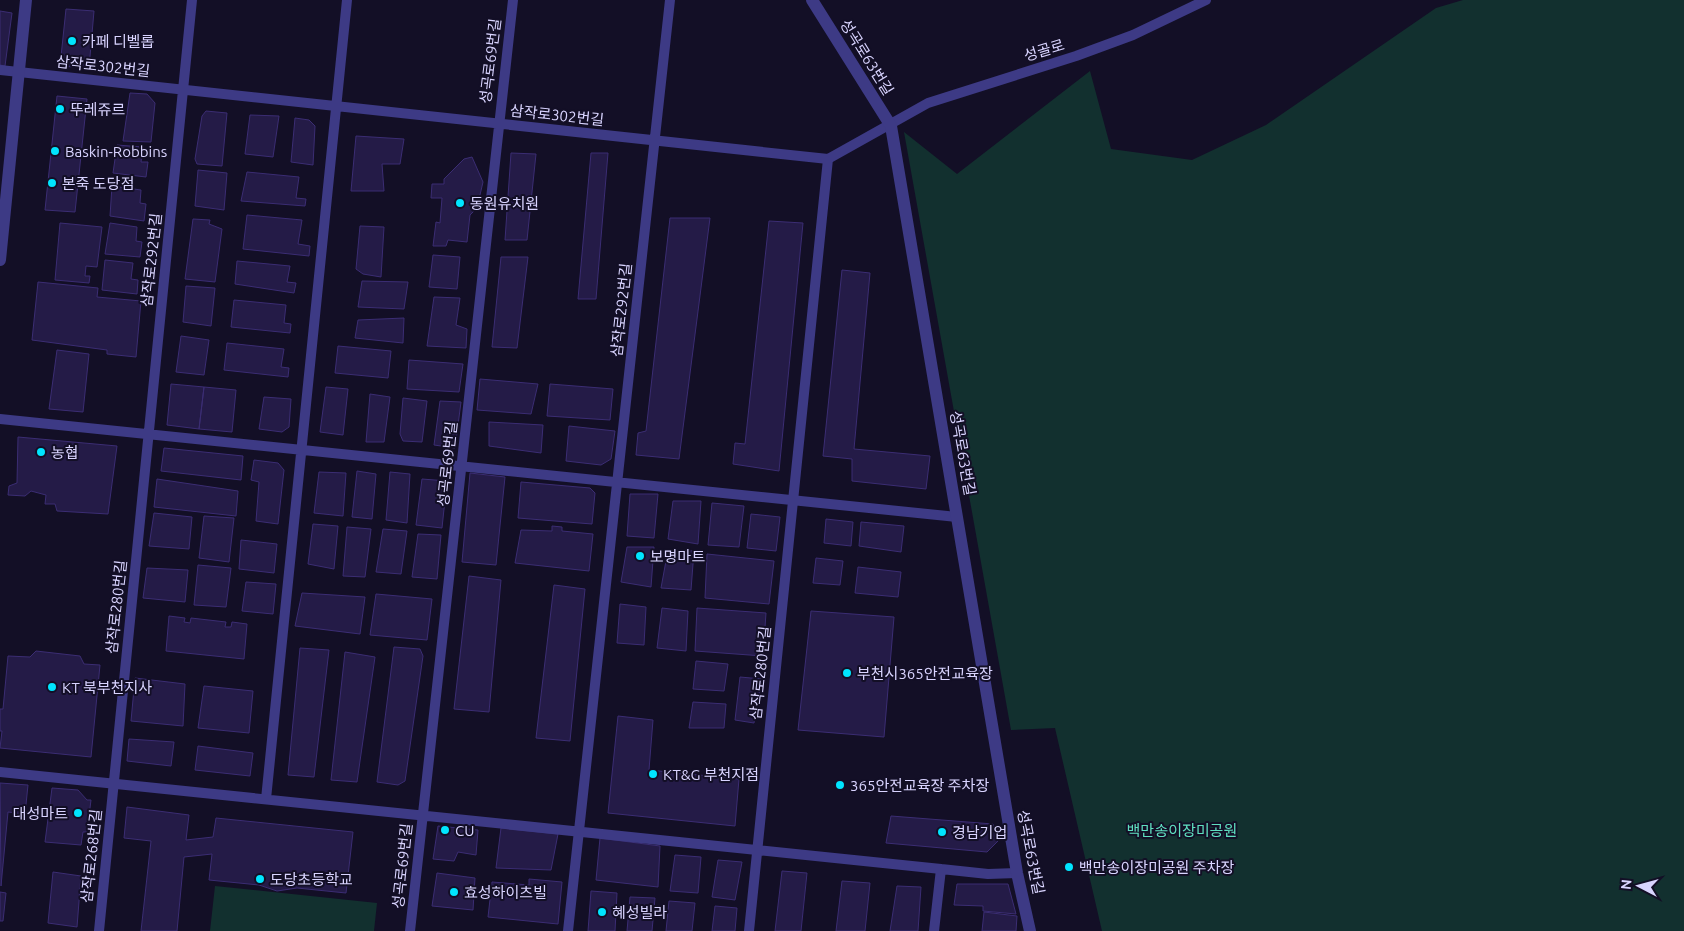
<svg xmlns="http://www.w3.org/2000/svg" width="1684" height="931" font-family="Ubuntu,'Noto Sans KR',sans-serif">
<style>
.green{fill:#12302f}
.building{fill:#241b47;stroke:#3b2d73}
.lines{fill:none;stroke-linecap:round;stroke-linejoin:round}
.lane{stroke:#3d3a85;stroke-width:10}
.street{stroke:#3d3a85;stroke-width:12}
.poi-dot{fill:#00e5ff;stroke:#130f26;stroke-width:2}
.labels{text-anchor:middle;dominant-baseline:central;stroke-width:4;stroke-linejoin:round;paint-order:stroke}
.poi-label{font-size:15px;fill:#d9d4ff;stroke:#130f26;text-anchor:start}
.street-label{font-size:15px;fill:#d9d4ff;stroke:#130f26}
.park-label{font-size:15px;fill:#5fe0c0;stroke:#130f26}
</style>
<rect width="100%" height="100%" fill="#130f26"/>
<path class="green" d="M1463,0h221v931h-582l-47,-203 -44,2 -107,-598 53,42 133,-103 21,78 81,11 74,-35 170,-117z
M215,886l162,17 -3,28h-164z"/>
<path class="building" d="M66,9l28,2 -5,57 -29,-2z
M0,11l12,2 -7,53 -5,-1z
M130,93l17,1 8,9 -4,39 -28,-1z
M57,96l30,3 -12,113 -30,-2z
M206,111l21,2 -5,53 -25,-2 -2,-5 7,-43z
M250,115l29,1 -6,41 -28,-3z
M295,118l14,2 6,6 -2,39 -22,-3z
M356,136l48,3 -4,25h-18l2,27h-33z
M117,145l26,2 -2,15h7l-2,15 -33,-4z
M511,153l25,1 -9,86h-22z
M591,153h17l-12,146h-18z
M472,157l11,25 -6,26 -7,7 -3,27 -19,-2 -2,6h-13l3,-24 4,1 2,-25h-11l1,-14h12v-5l20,-20z
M198,170l29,3 -3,37 -29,-4z
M247,172l52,5 -3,21 10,1 -1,7 -64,-5z
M112,186l29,4 -1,13 6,1 -2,17 -34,-5z
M247,215l55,5 -4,24 12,2 -1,10 -66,-7z
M670,218h40l-31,241 -43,-4 2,-22 8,-2z
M193,219l17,1 -1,4 13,5 -7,53 -30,-3z
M769,221l34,2 -24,248 -46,-7 2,-21 10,1z
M60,223l42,4 -5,40 -11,-1 -1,10h5l-1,7 -34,-3z
M110,223l27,4 -1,14 6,1 -2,15 -35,-3z
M360,226l24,1 -3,50 -18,-3 -7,-5z
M433,255l27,2 -3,32 -28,-2z
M501,257h27l-11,91 -25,-1z
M105,260l28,3 -2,16 7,1 -1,14 -35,-4z
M237,261l53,5 -3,16 9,1 -2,10 -59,-9z
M842,270l28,3 -16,176 76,7 -4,33 -74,-8v-22l-29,-3z
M362,281l46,1 -4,27 -46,-2z
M38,282l60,6 -1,9 44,4 -5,56 -29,-3v-4l-75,-10z
M186,286l29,2 -4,38 -28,-4z
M434,297l26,1 -4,27 11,4 -1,19 -39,-2z
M234,300l52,5 -2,18 7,1 -1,9 -59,-6z
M404,318l-1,25 -48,-5 3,-18z
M181,336l28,4 -5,35 -28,-3z
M227,343l57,6 -3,18 8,1 -1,9 -64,-7z
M338,346l53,5 -3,27 -53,-5z
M57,350l32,4 -6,58 -34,-3z
M409,360l54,4 -4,28 -52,-3z
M480,379l58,5 -7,30 -54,-4z
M171,384l33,3 -5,42 -32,-4z
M550,384l63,5 -3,31 -63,-4z
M204,387l32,3 -4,42 -33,-3z
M326,387l22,2 -5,46 -23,-3z
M370,394l20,3 -6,45h-18z
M264,397l27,2 -2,28 -7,5 -23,-3z
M403,398l24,3 -5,41 -19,-1 -3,-7z
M440,401l21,1 -6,46 -21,-3z
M489,422l54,3 -2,28 -52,-7z
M569,426l46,5 -4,28 -10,6 -35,-4z
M18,437l99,9 -9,68 -51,-3 -2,-7h-10l1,-9 -15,-4 -6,5 -17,-1 1,-9 8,-3z
M164,448l79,8 -2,24 -80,-9z
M254,460l24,3 6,7 -6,54 -22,-3 3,-39 -8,-2z
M357,471l19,3 -4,45 -20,-2z
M319,472l27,1 -3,43 -29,-3z
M390,472l20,2 -3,49 -21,-3z
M470,473l35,4 -9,88 -34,-3z
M157,479l81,12 -2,25 -82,-9z
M422,479l25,2 -5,47 -26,-3z
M521,482l69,6 5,5 -3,31 -74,-6z
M630,494h28l-4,44 -27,-2z
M673,501h28l-3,43 -30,-5z
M712,503l32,3 -5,41 -31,-2z
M154,513l38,4 -3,32 -40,-3z
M751,514l29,3 -4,34 -29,-3z
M204,516l30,2 -5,44 -30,-4z
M826,519l27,3 -2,24 -27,-3z
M861,522l43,4 -3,26 -42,-6z
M313,524l25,2 -4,43 -26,-5z
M552,526l10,1v4l31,3 -4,37 -74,-8 6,-33 31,1z
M347,527l24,2 -6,48 -22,-1z
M383,529l24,2 -6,43 -25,-2z
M418,534l23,1 -4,44 -25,-2z
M241,540l36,4 -3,29 -35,-4z
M627,547h27l-3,40 -30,-5z
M668,550l26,1 -3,39 -30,-2z
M707,554l67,7 -5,43 -64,-6z
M816,558l27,3 -3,24 -27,-2z
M198,565l33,3 -5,39 -32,-2z
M858,567l43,5 -3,25 -43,-4z
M147,568l41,2 -3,32 -42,-4z
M469,576l32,4 -12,132 -35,-3z
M246,582l30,2 -3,30 -31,-3z
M554,585l31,4 -15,152 -34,-3z
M302,593l63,4 -5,37 -65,-8z
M376,594l56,5 -5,41 -57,-5z
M620,604l26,3 -2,38 -27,-2z
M662,608l26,3 -2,40 -29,-3z
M697,608l69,5 -3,43 -68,-5z
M811,611l83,6 -10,120 -86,-7z
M169,616l16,2 -1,4 6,1 1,-5 35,4 -1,5h6l1,-5 15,2 -3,35 -78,-8z
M394,647l26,2 3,7 -18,125 -7,4 -21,-3z
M300,648l29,2 -15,127 -26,-2z
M36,651l44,5 4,8 16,1 -9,92 -91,-9 2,-17h-2v-22h3l5,-53 22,1z
M345,652l30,5 -18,125 -26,-2z
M696,661l32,3 -4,27 -31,-2z
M740,677l22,2 -8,44 -19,-3z
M135,678l50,6 -2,42 -52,-5z
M204,686l49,5 -4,42 -51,-5z
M693,702l33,2 -2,24h-35z
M618,716l35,4 -4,50 90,9 -4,47 -127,-13z
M129,739l45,3 -3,24 -44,-5z
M198,746l55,7 -3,23 -55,-6z
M0,783l28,2 -3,29 -17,-2 -7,74z
M52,788l26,2 9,10h4l-4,32h-4l-2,13 -36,-3z
M127,807l62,8 -3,25 27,-3 3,-19 137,14 -7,61 -49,-5 -20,3 -18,-6 -50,-5 3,-26 -28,3 -7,74h-36l10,-90 -27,-3z
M891,816l102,8 5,17 -11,11 -101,-9z
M438,826l40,4 -2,25 -18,-3 -4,9 -21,-2z
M501,828l57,6 -7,36 -55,-2z
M600,838l60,8 -2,41 -62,-7z
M675,855l26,2 -3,36 -28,-2z
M718,860l24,2 -7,38 -23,-3z
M782,871l25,2 -6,58h-26z
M53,872l28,4 -4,51 -29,-4z
M437,873l38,5 -2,32 -41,-4z
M529,879l33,3 -4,42 -70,-7 4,-35 37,3z
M842,881l28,2 -5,48h-29z
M957,884h51l8,30 -33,-3v-5l-29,-1z
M897,886l24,1 -3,44h-28z
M591,891l26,2 -2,38h-27z
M0,892l6,1 -3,28h-3z
M630,897l25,1 -3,33h-25z
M669,901l26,2 -3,28h-26z
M715,906l22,2 -2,23h-23z
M984,912l33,4 -1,15h-34z"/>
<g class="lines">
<path class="lane" d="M0,70l828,89 100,-56 148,-47 57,-21 73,-35
M0,419l957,98
M0,772l941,97 47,5 29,-1
M266,799l81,-799
M99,931l93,-931
M410,931l103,-931
M568,931l102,-931
M749,931l79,-772
M934,931l7,-62"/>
<path class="street" d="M812,0l79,126 126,747 13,58
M0,260l26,-260"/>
</g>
<g class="poi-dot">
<circle cx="72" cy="41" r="5"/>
<circle cx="60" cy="109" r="5"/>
<circle cx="55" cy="151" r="5"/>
<circle cx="52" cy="183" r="5"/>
<circle cx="460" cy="203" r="5"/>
<circle cx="41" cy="452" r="5"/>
<circle cx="640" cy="556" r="5"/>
<circle cx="847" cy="673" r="5"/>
<circle cx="52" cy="687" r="5"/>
<circle cx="653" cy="774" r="5"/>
<circle cx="840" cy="785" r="5"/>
<circle cx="78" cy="813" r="5"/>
<circle cx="445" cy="830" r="5"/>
<circle cx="942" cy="832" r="5"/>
<circle cx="1069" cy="867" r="5"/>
<circle cx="260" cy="879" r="5"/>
<circle cx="454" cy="892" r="5"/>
<circle cx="602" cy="912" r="5"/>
</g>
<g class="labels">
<g class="poi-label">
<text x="82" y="41">카페 디벨롭</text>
<text x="70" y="109">뚜레쥬르</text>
<text x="65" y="151">Baskin-Robbins</text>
<text x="62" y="183">본죽 도당점</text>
<text x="470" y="203">동원유치원</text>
<text x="51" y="452">농협</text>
<text x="650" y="556">보명마트</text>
<text x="857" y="673">부천시365안전교육장</text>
<text x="62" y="687">KT 북부천지사</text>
<text x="663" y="774">KT&amp;G 부천지점</text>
<text x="850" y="785">365안전교육장 주차장</text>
<text x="68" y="813" text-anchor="end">대성마트</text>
<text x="455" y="830">CU</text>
<text x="952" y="832">경남기업</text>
<text x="1079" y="867">백만송이장미공원 주차장</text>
<text x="270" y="879">도당초등학교</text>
<text x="464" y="892">효성하이츠빌</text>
<text x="612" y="912">혜성빌라</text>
</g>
<g class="street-label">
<text transform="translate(1044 50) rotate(-17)">성골로</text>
<text transform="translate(867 57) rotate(58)">성곡로63번길</text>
<text transform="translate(490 61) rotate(-83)">성곡로69번길</text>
<text transform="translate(103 66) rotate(6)">삼작로302번길</text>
<text transform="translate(557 115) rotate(6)">삼작로302번길</text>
<text transform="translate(151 260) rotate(-84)">삼작로292번길</text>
<text transform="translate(621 310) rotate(-84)">삼작로292번길</text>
<text transform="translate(963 453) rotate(80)">성곡로63번길</text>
<text transform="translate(447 464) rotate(-84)">성곡로69번길</text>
<text transform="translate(116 607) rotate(-84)">삼작로280번길</text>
<text transform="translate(760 673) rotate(-84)">삼작로280번길</text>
<text transform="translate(1031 852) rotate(79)">성곡로63번길</text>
<text transform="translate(91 856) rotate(-84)">삼작로268번길</text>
<text transform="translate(402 866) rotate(-84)">성곡로69번길</text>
</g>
<g class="park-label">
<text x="1182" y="830">백만송이장미공원</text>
</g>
</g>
<g transform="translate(1639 886) rotate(276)" stroke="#130f26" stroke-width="4" paint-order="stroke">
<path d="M0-4L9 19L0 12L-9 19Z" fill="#d9d4ff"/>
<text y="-8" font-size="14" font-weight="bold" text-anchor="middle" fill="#d9d4ff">N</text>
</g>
</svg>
